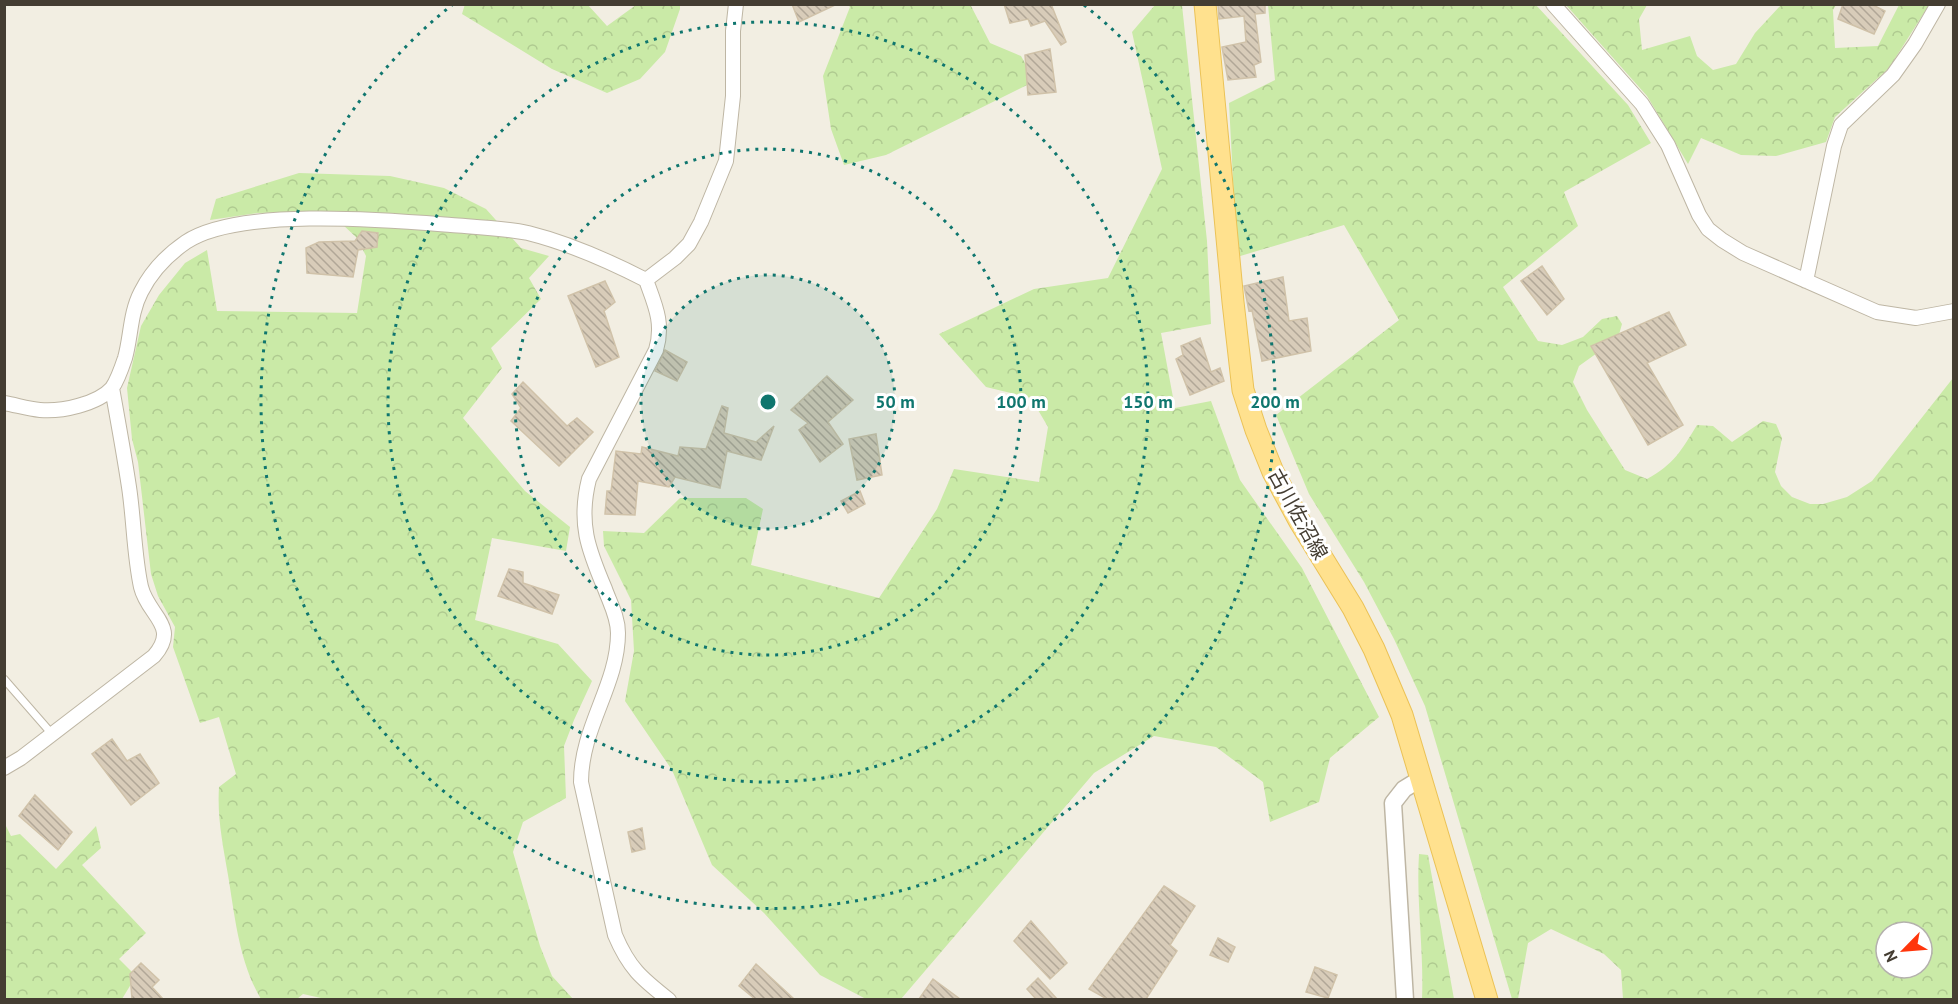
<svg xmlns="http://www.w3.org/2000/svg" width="1958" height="1004" font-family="'PT Sans','Noto Sans JP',sans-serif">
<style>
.forest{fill:url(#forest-crowns);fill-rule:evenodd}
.building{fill:url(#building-back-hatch);stroke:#d0c2a9;stroke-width:1.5}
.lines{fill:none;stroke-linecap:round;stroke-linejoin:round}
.service-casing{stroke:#beb6a4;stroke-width:9}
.minor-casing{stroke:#beb6a4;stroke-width:16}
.tertiary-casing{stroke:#beb6a4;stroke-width:19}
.primary-casing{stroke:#ebc256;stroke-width:23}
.service{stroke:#fff;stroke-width:7}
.minor{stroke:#fff;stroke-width:14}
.tertiary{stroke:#fff;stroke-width:16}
.primary{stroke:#ffe18e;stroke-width:21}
.ring{fill:none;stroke:#0f766e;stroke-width:3;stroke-dasharray:3 6}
.labels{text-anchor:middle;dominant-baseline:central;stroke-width:6;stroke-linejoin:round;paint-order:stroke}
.street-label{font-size:20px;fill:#443d32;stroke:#fff}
.centre{fill:#0f766e;stroke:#fff;stroke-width:3}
.ring-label{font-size:18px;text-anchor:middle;font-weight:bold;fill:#0f766e;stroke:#fff;stroke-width:6;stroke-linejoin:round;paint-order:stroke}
</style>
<defs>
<pattern id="forest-crowns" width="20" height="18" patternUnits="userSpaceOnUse" patternTransform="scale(1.5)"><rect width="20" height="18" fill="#caeaa7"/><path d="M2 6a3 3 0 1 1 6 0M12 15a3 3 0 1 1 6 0" fill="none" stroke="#afca90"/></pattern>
<pattern id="building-back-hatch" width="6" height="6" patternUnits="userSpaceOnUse" patternTransform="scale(1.5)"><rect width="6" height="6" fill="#d8ccb9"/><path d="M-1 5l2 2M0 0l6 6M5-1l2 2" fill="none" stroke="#b1a797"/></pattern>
</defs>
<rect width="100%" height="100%" fill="#f2eee2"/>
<path class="forest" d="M465,4l123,1 19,21 29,-21h44v4l-15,43 -25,27 -33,14 -55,-24 -90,-55z
M970,4l20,39 31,13 14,25 -149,74 -42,10 -13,-36 -8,-53 27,-69 -2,-2z
M1155,5h27l25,236 4,83 -50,9 14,75 36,-7 29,79 62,88 77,149 -49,41 -11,44 -49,20 -7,-40 -47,-35 -62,-11 -60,37 -193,226h-35l-46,-24 -56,-62 -52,-48 -40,-95 -47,-69 9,-50 -3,-51 -27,-54 -1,-15 41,2 36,-35h66l17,11 -12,56 128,33 58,-89 17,-40 85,13 9,-55 -17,-29 -45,-11 -47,-53 95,-45 74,-11 54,-109 -30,-137z
M1268,5h268l92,100 23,38 -87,49 14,34 -75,61 35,54 24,4 21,-8 19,-18 15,-3 5,8 -4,14 -39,28 -6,16 14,28 38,60 22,9c27,-15 34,-28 50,-54l16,1 19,16 31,-21 13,3 6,14 -7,34 6,14 11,11 18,7h13l24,-7 25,-16 81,-103v621h-330l-2,-29 -17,-16 -53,-25 -23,14 -10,56h-6l-87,-293 -31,-67 -30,-57 -55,-88 -33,-79 123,-95 -55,-95 -107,32 -8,-154 46,-23zM1886,932h36v36h-36z
M1566,5h81l-8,14 3,31 48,-14 7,20 16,14 23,-6 19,-31 26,-28h55l-3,5 2,38 43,-2 21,-41h30l-40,63 -54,49 -9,25 -50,14 -35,-1 -40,-17 -13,26 -41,-68z
M299,173l91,3 54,12 42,21 35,39 28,8 -20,22 12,21 -50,49 11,20 -39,50 62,73 45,36 -4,24 -74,-13 -17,82 83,24 34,37 -18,39 -10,26 2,52 -43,24 -10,30 27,94 12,30 21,23 -243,1 -27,-6 -6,5h-36c-22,-37 -26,-82 -33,-124 -5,-30 -11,-57 -9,-88l17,-13 -17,-57 -19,6 -27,-76 2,-20 -17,-31 -7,-22 -13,-112 -6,-23 -5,-51 14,-62 18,-31 26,-32 22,-13 10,61 140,2 9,-57 -9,-18 -29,-27 -70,2 -48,7 6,-21z
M4,822l7,14 9,-2 36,35 40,-43 5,22 -19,17 64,68 -27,26 17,17 -14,23h-117z
M1419,854l9,1 26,144h-32c2,-48 -6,-97 -3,-145z"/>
<path class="building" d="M792,4h45l-38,18z
M1004,4h47l15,38 -5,3 -16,-24 -14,5 -3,-7 -18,4z
M1218,4h47v9l-10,1 6,48 -7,3 2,12 -28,3 -6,-33 24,-5 -2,-26 -25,3z
M1843,4h28l14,7 -11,23 -36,-15z
M1050,49l6,43 -28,3 -3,-40z
M362,231l16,2 -1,14 -19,3 -5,27 -46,-4 -1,-25 13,-6 36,-1z
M1542,266l22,33 -17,16 -26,-34z
M1283,277l6,44 18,-3 4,33 -49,10 -10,-51 -3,1 -5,-25z
M605,281l10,21 -11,9 15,46 -23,10 -28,-71z
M1669,312l17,33 -39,18 36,62 -35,20 -57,-99z
M1200,338l11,34 9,-4 4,13 -34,14 -14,-36 7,-4 -2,-9z
M665,350l22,12 -10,19 -22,-10z
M827,376l26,24 -25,22 15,22 -23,18 -21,-32 9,-7 -17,-13z
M523,382l44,44 10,-8 16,14 -34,34 -48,-45 10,-13 -9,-14z
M722,406l6,2 -4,25 32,9 18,-16 -13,34 -34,-9 -7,37 -45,-11 -6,10 -31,-6 -3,34 -30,-1 2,-23h4l5,-40 25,3 1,-7 36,9 2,-9 26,2z
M876,434l6,41 -25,5 -8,-41z
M860,491l5,13 -17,9 -7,-12z
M509,569l14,3v11l36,12 -7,19 -54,-18z
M112,739l15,22 13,-7 19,29 -28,22 -39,-51z
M35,795l37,37 -14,18 -39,-34z
M642,828l3,21 -13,3 -4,-20z
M1164,886l31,20 -25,39 7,6 -31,48h-39l-18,-10z
M1031,921l36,42 -17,16 -36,-38z
M1218,938l17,9 -7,15 -18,-7z
M141,963l18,17 -7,7 11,12h-31l-2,-25z
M756,964l38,35h-39l-16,-13z
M1315,967l22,8 -9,23 -22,-6z
M1038,978l19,21h-21l-9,-10z
M933,979l27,20h-41z"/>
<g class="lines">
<defs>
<path id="service" d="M4,679l48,55"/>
<path id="minor" d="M1553,4l89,100 26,41 31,70 9,14 14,11 21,13 134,59 39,6 38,-7
M646,280l29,-22 14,-14 12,-22 25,-61 7,-65v-65l3,-27
M1806,281l28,-135 7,-21 52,-50 22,-31 23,-40
M4,403c12,2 24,6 36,7 21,2 58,-6 72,-22 5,-7 10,-21 13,-30 6,-21 5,-45 16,-66 10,-20 26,-37 45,-50 53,-35 201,-22 265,-17 25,2 52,3 77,8 40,10 81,28 118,47 9,25 18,43 10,70l-67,129c-11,44 -1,70 16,110 5,14 13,28 13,44 0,52 -37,94 -37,149l34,153c14,33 26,43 54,65
M4,768l17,-10 133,-102c26,-30 -6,-40 -13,-69 -7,-32 -7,-67 -12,-100 -5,-33 -11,-66 -17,-99"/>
<path id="tertiary" d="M1405,1000l-12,-197 11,-14 18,-11"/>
<path id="primary" d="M1205,4l28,298 10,88 13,40 17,42 27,50 53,86 21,41 28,66 85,285"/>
</defs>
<use href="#service" class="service-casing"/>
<use href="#minor" class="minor-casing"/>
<use href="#tertiary" class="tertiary-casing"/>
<use href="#primary" class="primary-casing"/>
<use href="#service" class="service"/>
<use href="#minor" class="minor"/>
<use href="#tertiary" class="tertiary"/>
<use href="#primary" class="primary"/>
</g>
<circle cx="768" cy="402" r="127" fill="#0f766e" fill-opacity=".12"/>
<g class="ring">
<circle cx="768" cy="402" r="127"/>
<circle cx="768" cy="402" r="253"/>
<circle cx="768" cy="402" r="380"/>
<path d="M1084 5A507 507 0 1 1 452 5"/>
</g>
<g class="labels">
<g class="street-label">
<text transform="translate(1298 514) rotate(61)">古川佐沼線</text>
</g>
</g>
<circle cx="768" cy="402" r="9" class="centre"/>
<g class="ring-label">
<text x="895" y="408">50 m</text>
<text x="1021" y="408">100 m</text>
<text x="1148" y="408">150 m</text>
<text x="1275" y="408">200 m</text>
</g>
<rect width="1958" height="1004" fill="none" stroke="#443d32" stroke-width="12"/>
<g transform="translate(1904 950) rotate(245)"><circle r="28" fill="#ffffff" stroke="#b4b1ad" stroke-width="1.5"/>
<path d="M0-4.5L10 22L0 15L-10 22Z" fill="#ff360c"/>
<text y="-9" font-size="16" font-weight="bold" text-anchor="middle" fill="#443d32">N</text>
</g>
</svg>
